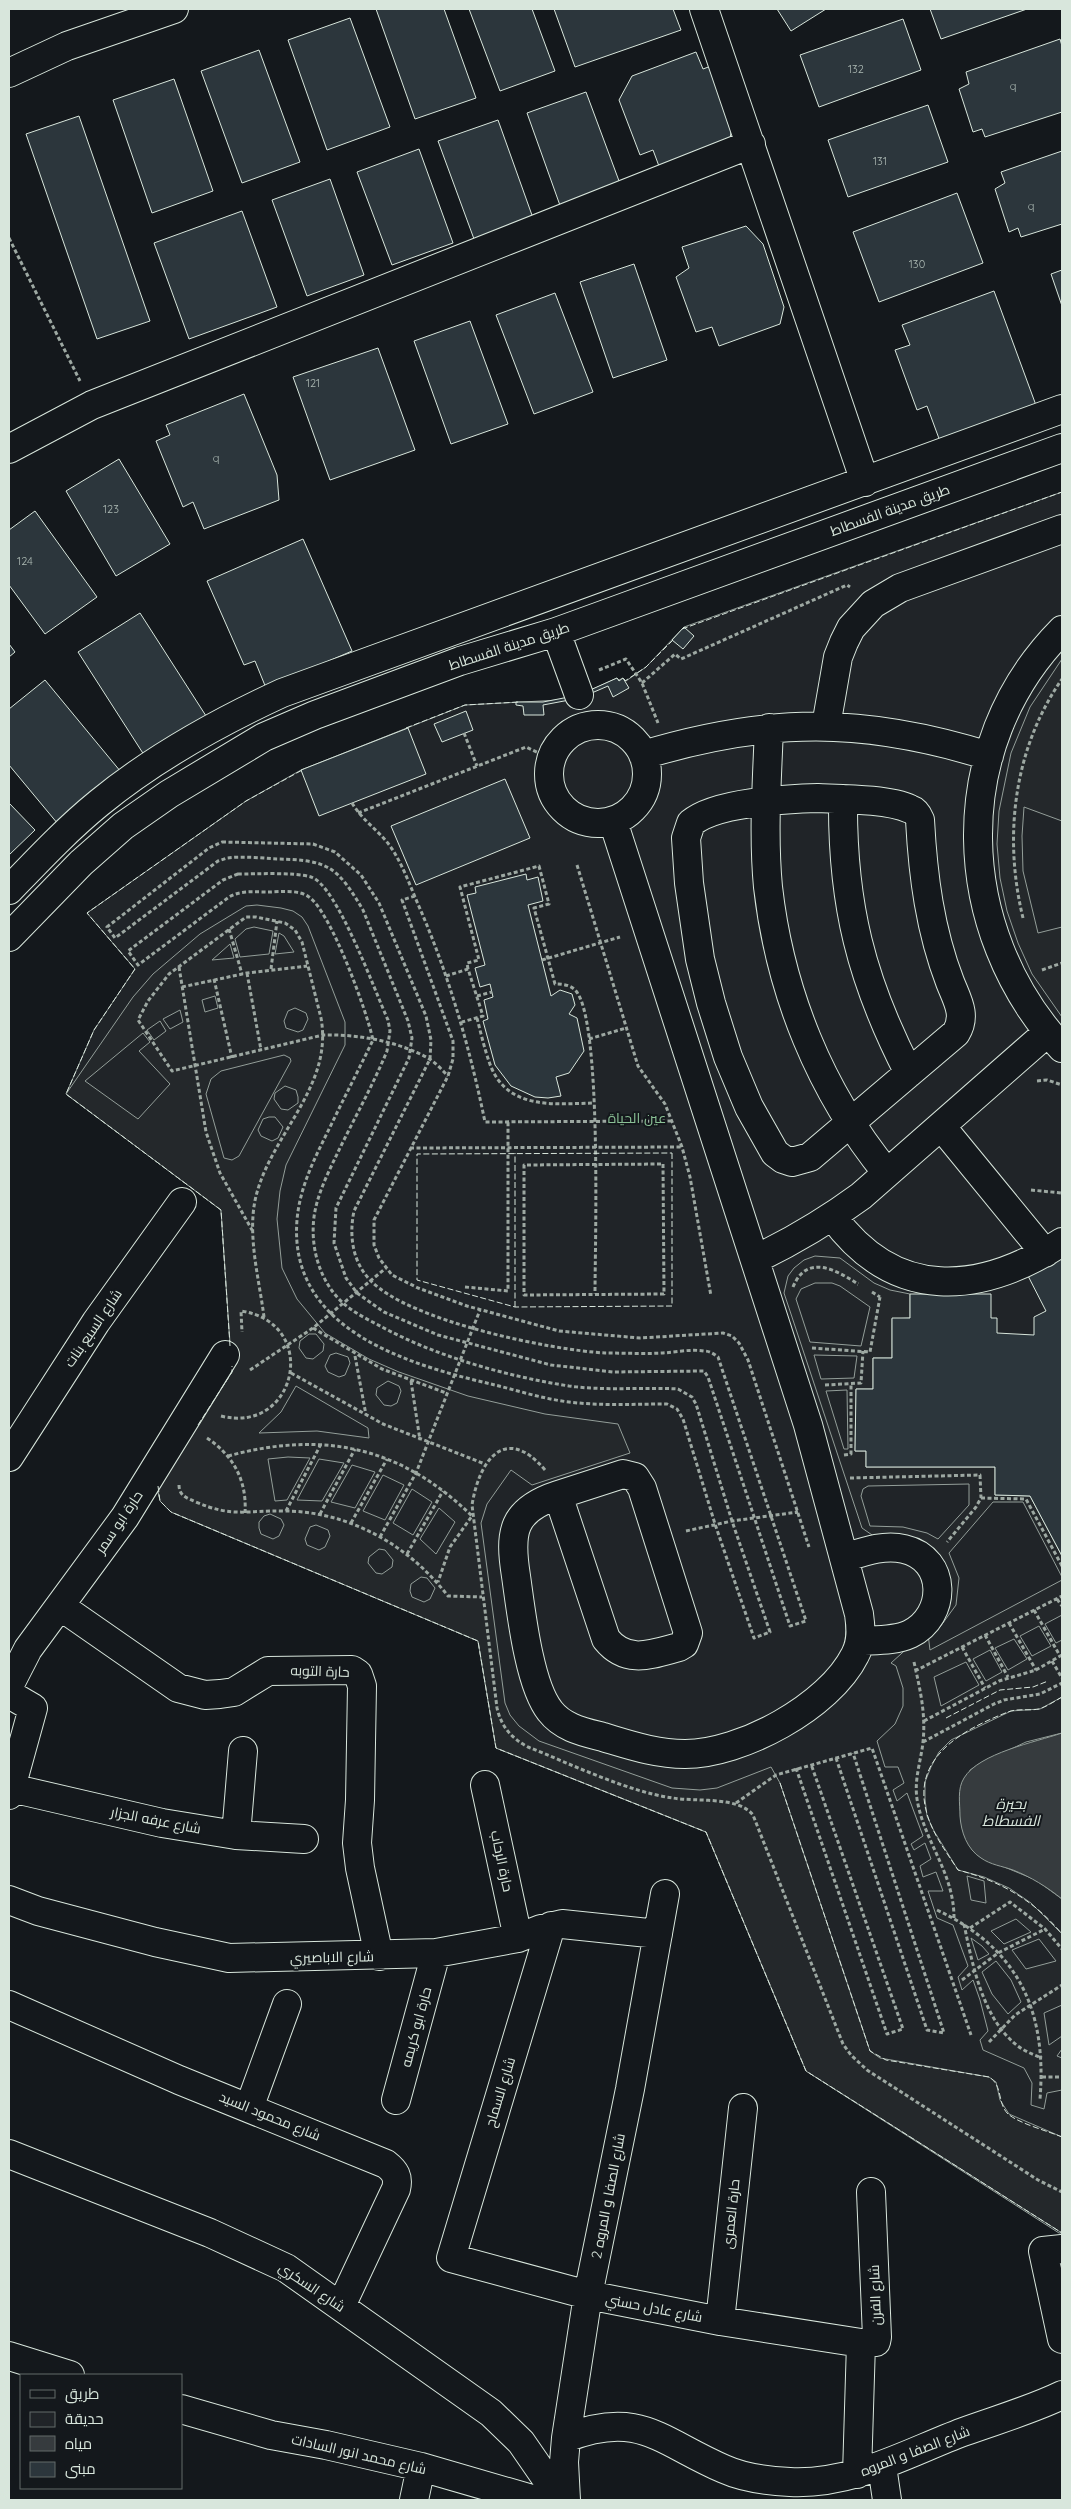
<svg xmlns="http://www.w3.org/2000/svg" width="1071" height="2509" font-family="Quicksand,Cairo,sans-serif">
<style>
.green{fill:#202428;stroke:#939e99}
.parking{fill:#24282b;stroke:#939e99;fill-rule:evenodd}
.water{fill:#363b3e;stroke:#939e99}
.building{fill:#2c363c;stroke:#d8e6dc}
.lines{fill:none;stroke-linecap:round;stroke-linejoin:round}
.minor-casing{stroke:#d8e6dc;stroke-width:30}
.path{stroke:#9da8a2;stroke-width:3;stroke-dasharray:4 2.5;stroke-linecap:butt}
.minor{stroke:#14181c;stroke-width:28}
.fence{stroke:#d8e6dc;stroke-width:1;stroke-dasharray:6 2.5;stroke-linecap:butt}
.labels{text-anchor:middle;dominant-baseline:central;stroke-width:4;stroke-linejoin:round;paint-order:stroke}
.number-label{font-size:11px;fill:#adbab4}
.street-label{font-size:14px;fill:#d8e6dc;stroke:#14181c}
.park-label{font-size:14px;fill:#8ac095;stroke:#14181c}
.water-label{font-size:15px;font-style:italic;fill:#d8e6dc;stroke:#14181c}
</style>
<rect width="100%" height="100%" fill="#14181c"/>
<path class="green" d="M1062,492v1241l-36,9 -47,22 -9,6 -10,32 12,48 8,7 56,23 26,19v334h-3l-253,-162 -100,-239 -210,-84 -18,-107 -307,-129c-8,-7 -13,-14 -14,-25l75,-115 -11,-162 -155,-116 28,-64 41,-61 -48,-56 159,-112 55,-31 164,-65 95,-5 31,-10 26,-12 2,2 4,-2 3,3 20,-14 38,-40z"/>
<path class="parking" d="M1062,659v162l-38,-14 -2,29 1,35 15,62 24,-6v90l-30,-43 -14,-31 -11,-32 -7,-33 -3,-34 2,-33 12,-58 19,-46z
M257,905l24,3 12,3 9,6 6,9 37,96v23l-59,120 -6,26 -3,28 5,49 15,31 28,34 44,26 30,13 69,24 77,18 73,10 12,29 -98,32 -21,-15 -24,34 -6,19 24,180 5,12 9,11 20,15 133,47 28,2 17,-2 54,-21 9,16 90,268 10,7 109,19 7,5 4,18 9,14 53,23v96l-256,-162 -100,-239 -210,-84 -18,-107 -307,-129 -11,-11 -3,-14 75,-115 -11,-162 -155,-116 67,-97 20,-23 47,-40 46,-28zM254,927l19,4 -4,23 -29,3 -5,-18 11,-10zM279,933l5,3 10,16 -19,2zM230,944l4,14 -22,2zM215,996l3,12 -13,4 -3,-12zM295,1008l11,5 2,6 -5,11 -5,2 -12,-4 -2,-7 4,-10zM180,1010l3,12 -13,7 -7,-10zM160,1021l6,10 -12,9 -7,-10zM143,1033l7,9 -11,9 31,33 -32,35 -53,-38zM284,1055l6,3 1,3 -52,95 -7,4 -8,-2 -18,-64 5,-15 10,-8zM285,1086l11,4 2,7v6l-10,7 -7,-1 -7,-10 1,-6zM269,1117h6l8,10 -5,11 -6,3 -11,-5 -3,-6 5,-11zM309,1334h7l8,10 -1,7 -10,8 -7,-1 -7,-10 1,-7zM336,1353l12,4 2,6 -5,12 -6,2 -11,-5 -3,-6 5,-11zM388,1381l11,5 2,5 -4,12 -6,3 -7,-1 -8,-10 1,-7zM296,1386l72,42 1,10 -52,-7 -58,2 22,-21zM288,1457l22,1 -23,42 -12,1 -7,-42zM319,1459l25,4 -22,38 -25,-1zM352,1465l23,7 -20,36 -24,-6zM383,1475l21,10 -19,35 -22,-9zM412,1489l20,13 -19,33 -20,-12zM439,1508l16,14 -19,32 -16,-15zM270,1514l11,5 3,6 -5,11 -6,3 -12,-5 -2,-6v-6l5,-6zM316,1525l12,5 2,6 -5,11 -6,3 -12,-5 -2,-6 5,-12zM379,1549l6,1 8,10 -1,7 -10,7 -6,-1 -8,-10 1,-6zM421,1577l6,1 8,10 -5,11 -6,3 -12,-5 -2,-6 1,-7z
M815,1256l25,2 34,25 16,7 20,4v24l-18,1v39h-19v31h-17l-1,62h11v16h129v28l35,1 32,60v21l-39,-75h-30l-44,51 10,25 -3,27 -16,22 -12,7 2,16 132,-70v35l-17,9 11,19 6,-3v57l-22,12 -29,2 -60,29 -12,12 -8,15 -6,15v17l2,17 7,15 24,39 26,7 25,11 22,15 31,31v71l-18,8 5,32 13,-9v13l-5,7 5,2v32l-15,3 -3,16 -13,-4 1,-22 -8,-15 -41,-18 -3,-10 8,-9 -8,-31 -7,-20 -11,10 -4,-13 10,-11 -15,-41 -16,-7 -9,-27h15l-7,-19 -13,5 -3,-11 11,-7 -6,-16 -11,7 -3,-6 12,-8 -16,-43 -10,8 -4,-11 11,-7 -6,-16h-13l-8,-26 18,-17 8,-18v-18l-7,-22 -5,-3 32,-29 27,-43v-13l-10,-21 -65,-20 -13,-9 -78,-235 4,-17 6,-8 10,-8zM815,1283h17l8,3 30,21 -9,39 -51,-4 -14,-43 5,-10zM814,1355l43,1 -3,22 -33,1zM847,1390l1,59h-4l-18,-58zM969,1484v21l-31,34 -11,-6 -24,-6 -33,-1 -9,-30 2,-7 5,-3zM1039,1626l12,20 -19,10 -12,-20zM1014,1639l13,20 -19,11 -13,-22zM990,1650l12,22 -16,9 -13,-22zM966,1662l13,23 -38,21 -7,-29zM967,1876l17,5 2,22 -15,-3zM1016,1919l15,13 -27,12 -13,-13zM971,1938l11,8 7,8 -11,6zM1039,1939l17,22 -30,8 -14,-19zM996,1961l15,19 10,22 -13,12 -16,-20 -10,-22z"/>
<path class="water" d="M1062,1733v166c-15,-12 -31,-22 -49,-29 -11,-4 -22,-5 -32,-12 -14,-9 -20,-26 -21,-42 0,-13 -3,-27 4,-38 15,-25 72,-36 98,-45z"/>
<path class="building" d="M376,9h68l32,89 -61,21z
M469,9h63l23,62 -55,20z
M554,9h119l8,21 -106,37z
M777,9h49l-35,22z
M930,9h97l-86,30z
M350,18l40,109 -63,23 -39,-110z
M903,19l18,51 -102,37 -19,-52z
M1060,39l2,7v66l-77,25 -3,-8 -9,3 -14,-43 10,-5 -3,-12z
M259,50l41,112 -58,21 -41,-112z
M696,52l7,17 8,-3 21,60 -4,26 -65,25 -10,-27 -13,5 -21,-55 13,-24z
M174,79l39,112 -61,22 -39,-113z
M586,92l36,97 -60,22 -35,-98z
M928,105l20,57 -100,35 -20,-57z
M79,116l71,205 -53,18 -71,-205z
M498,120l35,98 -59,21 -36,-98z
M419,149l34,94 -61,22 -35,-93z
M1062,151v73l-41,13 -3,-9 -9,4 -14,-43 10,-6 -4,-11z
M330,179l34,96 -57,21 -35,-96z
M957,193l26,70 -104,39 -26,-70z
M242,211l35,96 -88,32 -35,-96z
M746,226l17,18 21,63 -4,17 -61,22 -7,-19 -16,5 -20,-55 13,-9 -7,-21z
M634,264l33,96 -54,18 -33,-96z
M1062,270v36l-11,-32z
M994,291l43,117 -96,36 -14,-38 -10,4 -22,-60 15,-5 -8,-20z
M555,293l38,99 -59,22 -38,-99z
M470,321l38,103 -57,20 -37,-103z
M378,348l37,102 -85,30 -37,-103z
M244,394l33,81 2,25 -75,29 -11,-27 -10,5 -27,-66 14,-6 -4,-10z
M119,459l51,85 -54,32 -50,-85z
M35,511l62,86 -52,37 -36,-49v-55z
M303,539l49,112 -86,37 -11,-27 -11,4 -37,-84z
M140,613l68,106 -62,39 -68,-106z
M684,627l10,9 -11,13 -11,-9z
M9,644l6,8 -6,5z
M617,678l2,3 4,-3 6,10 -16,9 -5,-11 -28,12 -37,7 1,10h-20l-1,-9 -7,-1v-3h27l36,-7z
M45,680l76,92 -63,52 -49,-59v-56z
M466,711l7,19 -31,12 -8,-18z
M408,728l18,46 -107,42 -18,-46z
M505,779l25,59 -114,47 -25,-59z
M9,803l26,27 -26,25z
M526,874l1,6 11,-3 5,24 -15,4 23,91 9,-6 12,4 3,11 -6,9 8,4 7,33 -15,22 -13,4 5,19 -13,2 -13,-1 -24,-11 -16,-21 -12,-44 5,-2 -4,-19 9,-3 -3,-13 -10,3 -5,-19 10,-3 -18,-70 9,-2 -1,-6z
M1062,1250v306l-32,-60 -35,-1v-28h-129v-16h-11l1,-62h17v-31h19v-40h18v-24h81v24h6v15l37,2v-18l12,-6 -21,-41z"/>
<g class="lines">
<defs>
<path id="minor" d="M704,9l161,473
M9,73l58,-27 107,-37
M9,449l83,-44 659,-261
M1062,630c-115,116 -109,300 0,418
M556,632l23,63
M549 774a49 49 0 1 1 98 0a49 49 0 1 1-98 0Z
M826,726l12,-69 6,-15 7,-14 22,-24 27,-16 162,-59
M769,728c-2,52 -6,106 -1,159 12,105 52,204 119,286
M643,755c126,-38 221,-38 346,1
M818,798c24,1 71,1 92,11 6,2 8,6 10,11 3,56 10,110 30,162 7,18 17,33 6,51l-146,124 -18,5 -9,-3 -8,-6 -26,-46 -21,-50 -17,-54 -11,-44 -11,-76 -3,-45 5,-15c25,-21 95,-24 127,-25z
M843,799c-1,105 18,181 66,274
M9,890c29,-30 58,-61 90,-87 56,-46 118,-80 183,-110l780,-284
M9,937l72,-74 42,-37 46,-32 95,-57 51,-22 145,-54 96,-29 506,-184
M941,1126l104,127
M833,1217c62,85 147,78 229,25
M756,1259c37,-18 71,-38 105,-63l187,-164
M9,1457l87,-135 86,-120
M623,1474l12,3 7,11 46,145 -4,11 -5,3c-27,7 -52,18 -73,-8l-48,-144z
M558,1495c-46,15 -49,37 -42,81 5,35 13,109 34,135 13,17 34,21 53,26 27,8 53,17 82,17 56,0 144,-47 170,-99 7,-13 6,-27 4,-41l-51,-189 -195,-604
M844,1558c19,-6 40,-14 60,-9 44,10 43,67 6,85 -15,7 -34,6 -50,7
M60,1606l118,82 27,7 15,-1 14,-2 34,-21 84,-1 6,4 4,12 -2,114 -3,43 3,25 19,88
M9,1686l19,-37 97,-132 100,-162
M9,1694l24,14 -24,87
M485,1785l33,153
M11,1788l151,35 74,12 68,4
M236,1835l7,-84
M9,1900l29,11 117,31 74,16 207,-5 82,-15 23,-9 21,-5 96,10
M551,1926l-100,332 137,37 132,26 141,22
M9,2005l170,75 207,84c9,7 13,13 10,25l-55,117
M396,2100l40,-147
M249,2108l38,-104
M9,2154l201,79 76,35 205,145 30,29 40,58
M1062,2249l-19,2 19,88
M720,2321l23,-213
M9,2356l61,19
M181,2409l90,26 55,10 95,22 114,33
M566,2438c74,-29 95,4 158,31 20,9 45,12 66,13 63,3 117,-29 173,-50 33,-12 68,-22 99,-37
M882,2466l5,34
M857,2474l4,-131 15,-1 1,-5 -6,-145
M414,2500l7,-33
M566,2500l-2,-38 2,-24 22,-143 42,-206 35,-195"/>
</defs>
<use href="#minor" class="minor-casing"/>
<path class="path" d="M9,238l71,143
M599,670l27,-11 16,24 16,40
M642,683l33,-29 6,5 166,-74 3,2
M464,733l13,33
M352,803c11,19 31,30 42,49 11,18 18,39 27,59 29,68 49,138 64,211l188,-1
M358,813l168,-66 25,12
M222,842l91,2 22,8 26,23 18,28 47,113 5,24 -1,19 -76,152c-5,24 -2,51 17,70 39,40 179,69 234,72 19,0 39,1 58,0 13,-1 28,-4 41,-2 6,0 10,3 14,6l88,264 -16,5 -82,-249 -4,-6 -91,1 -62,-7 -113,-30 -54,-23 -27,-19 -11,-15 -12,-35 2,-35 73,-150 3,-20 -4,-17 -45,-111c-26,-44 -35,-50 -86,-51 -16,-1 -34,-3 -50,-1l-9,3 -103,77 -8,-11 102,-79z
M577,865l61,201 27,38 17,43 8,30 21,119
M238,874c18,0 56,-2 73,3 26,8 64,115 77,143l2,11 -3,20c-14,34 -32,66 -48,99 -10,21 -22,44 -25,67 -4,31 6,65 29,86 11,10 26,17 39,24 56,30 124,49 187,59 36,5 73,1 109,3l14,8 4,7 36,117 38,111 -16,6 -39,-114 -32,-105 -6,-10 -10,-5c-33,0 -66,2 -98,-2 -25,-3 -50,-11 -74,-17 -85,-20 -207,-54 -198,-165 3,-36 20,-66 36,-99 13,-27 27,-54 40,-81 -6,-28 -42,-128 -64,-143 -11,-8 -29,-5 -42,-5 -13,0 -26,-2 -38,5l-91,68 -10,-14 95,-71z
M415,896l-13,4 51,141v18l-5,17 -74,144v25l5,13 13,17 26,13 49,18 92,25 81,7 83,-5 9,3 7,7 9,17 61,187
M1023,918c-20,-82 -9,-170 39,-239
M229,929l13,45
M542,960l78,-23
M179,967l27,165 14,41 32,57
M271,969l6,-48
M468,969l-1,-6 12,-3 -19,-73 79,-21 10,38 -15,4 21,76c8,0 16,1 21,7 26,30 19,253 19,303
M1042,970l20,-7
M247,973l14,77
M446,976l22,-7 15,47 -21,6
M214,979l18,79
M182,987l65,-14 60,-7
M477,996l15,-4
M477,1018c4,16 8,33 14,49 18,43 64,37 102,36
M589,1039l37,-11
M1037,1081l10,-1 15,5
M410,1148l272,-1
M663,1164l1,130 -140,1v-130z
M1031,1190l31,3
M465,1287l43,4v-169
M793,1287c14,-34 43,-17 65,-3
M872,1292l8,5
M264,1317c-5,-40 -19,-88 -6,-128 18,-59 75,-105 63,-171l-19,-76 -7,-12 -10,-7 -29,-6h-10l-77,57 -21,27 -10,19 34,51 151,-36c34,-1 74,6 105,23 7,4 14,12 20,18
M313,1328l69,41 64,24
M812,1348l58,4 10,-55
M355,1356l11,59
M250,1370l63,-42 73,-60
M291,1373l92,51 102,40
M411,1381l9,59
M825,1385l36,-2 2,-32
M221,1416c76,19 100,-93 20,-105l1,21
M207,1438c27,18 40,43 38,75
M844,1455l7,-1v-70
M228,1456c96,-26 173,-9 244,60l-22,31 -12,35
M545,1470c-40,-47 -66,-9 -73,35l25,203c4,18 14,30 31,39 43,17 100,45 145,51 23,4 65,-2 80,17l90,229 8,11 16,15 171,110 24,12
M850,1478l130,-3 1,23 -5,9 -29,35
M179,1485c0,11 8,13 17,17 37,16 51,8 89,9 17,0 36,3 53,8 45,14 81,40 110,77l34,1
M981,1498l45,1 36,67
M286,1511l35,-67
M320,1514l35,-65
M351,1523l36,-64
M686,1531l46,-10 66,-9
M380,1537l36,-64 64,-163
M407,1554l36,-63
M1057,1599l5,7
M1034,1610l26,46
M1009,1623l27,47
M985,1635l23,42
M962,1647l23,41
M1052,1661l10,17
M914,1662c6,27 12,52 9,80 -2,19 -9,37 -6,57 7,43 37,73 37,119
M915,1671l147,-75
M924,1721l75,-40 37,-11 26,-15
M923,1742l71,-38 10,-4 36,-6 22,-11
M836,1758l91,272 17,3 -91,-280
M796,1768l91,266 16,-5 -92,-265
M736,1803l40,-28 96,-27 99,287
M937,1910c82,39 110,101 103,189
M964,1924c8,39 18,90 48,117 8,8 19,13 30,17
M970,1928l40,-26 35,27 17,20
M962,1980l36,-27 47,-24
M989,2042l26,-27 47,-30
M1042,2077h20"/>
<use href="#minor" class="minor"/>
<path class="fence" d="M682,629l380,-137
M624,679l1,2 21,-14 28,-28
M406,728l59,-23 54,-3
M672,1153v153l-157,1 -98,-27v-126z
M515,1307v-154
M230,1346l-9,-136 -155,-116 28,-64 41,-61 -48,-56 159,-112 58,-32
M198,1425l34,-53v-6
M158,1486l2,15 11,11 307,129 18,107 210,84 100,239 256,162
M1062,1697c-7,4 -16,10 -23,12 -10,2 -21,-1 -31,3 -44,17 -100,46 -80,105 6,19 19,36 30,53 42,11 76,30 104,64
M946,1718l54,-28 33,-3 15,-6
M780,1783l90,268 16,9 103,17c14,8 8,26 19,37 12,10 40,17 54,23"/>
</g>
<g class="labels">
<g class="number-label">
<text x="856" y="69">132</text>
<text x="1013" y="86">q</text>
<text x="880" y="161">131</text>
<text x="1031" y="206">q</text>
<text x="917" y="264">130</text>
<text x="313" y="383">121</text>
<text x="216" y="458">q</text>
<text x="111" y="509">123</text>
<text x="25" y="561">124</text>
</g>
<g class="street-label">
<text transform="translate(890 510) rotate(-20)">طريق مدينة الفسطاط</text>
<text transform="translate(509 646) rotate(-18)">طريق مدينة الفسطاط</text>
<text transform="translate(93 1328) rotate(-56)">شارع السبع بنات</text>
<text transform="translate(119 1522) rotate(-56)">حارة ابو سمر</text>
<text transform="translate(320 1671) rotate(2)">حارة التوبه</text>
<text transform="translate(156 1820) rotate(11)">شارع عرفه الجزار</text>
<text transform="translate(502 1861) rotate(78)">حارة الرحاب</text>
<text transform="translate(332 1957) rotate(-1)">شارع الاباصيري</text>
<text transform="translate(416 2027) rotate(-75)">حارة ابو كريمه</text>
<text transform="translate(500 2092) rotate(-73)">شارع السماح</text>
<text transform="translate(270 2116) rotate(22)">شارع محمود السيد</text>
<text transform="translate(608 2196) rotate(-79)">شارع الصفا و المروه 2</text>
<text transform="translate(731 2214) rotate(-84)">حارة العمرى</text>
<text transform="translate(312 2287) rotate(34)">شارع السكري</text>
<text transform="translate(875 2295) rotate(-92)">شارع الفرن</text>
<text transform="translate(654 2308) rotate(11)">شارع عادل حسني</text>
<text transform="translate(915 2451) rotate(-21)">شارع الصفا و المروه</text>
<text transform="translate(359 2454) rotate(13)">شارع محمد انور السادات</text>
</g>
<g class="park-label">
<text x="637" y="1118">عين الحياة</text>
</g>
<g class="water-label">
<text x="1011" y="1803">بحيرة<tspan x="1011" dy="17">الفسطاط</tspan></text>
</g>
</g>
<rect width="1071" height="2509" fill="none" stroke="#d8e6dc" stroke-width="20"/>
<rect x="20" y="2374" width="162" height="115" fill="#14181c" stroke="#626a69"/>
<rect x="30" y="2390" width="25" height="8" fill="#14181c" stroke="#626a69"/>
<text x="65" y="2399" font-size="15" fill="#d8e6dc">طريق</text>
<rect x="30" y="2412" width="25" height="15" fill="#202428" stroke="#626a69"/>
<text x="65" y="2424" font-size="15" fill="#d8e6dc">حديقة</text>
<rect x="30" y="2436" width="25" height="15" fill="#363b3e" stroke="#626a69"/>
<text x="65" y="2449" font-size="15" fill="#d8e6dc">مياه</text>
<rect x="30" y="2462" width="25" height="15" fill="#2c363c" stroke="#626a69"/>
<text x="65" y="2474" font-size="15" fill="#d8e6dc">مبنى</text>
</svg>
